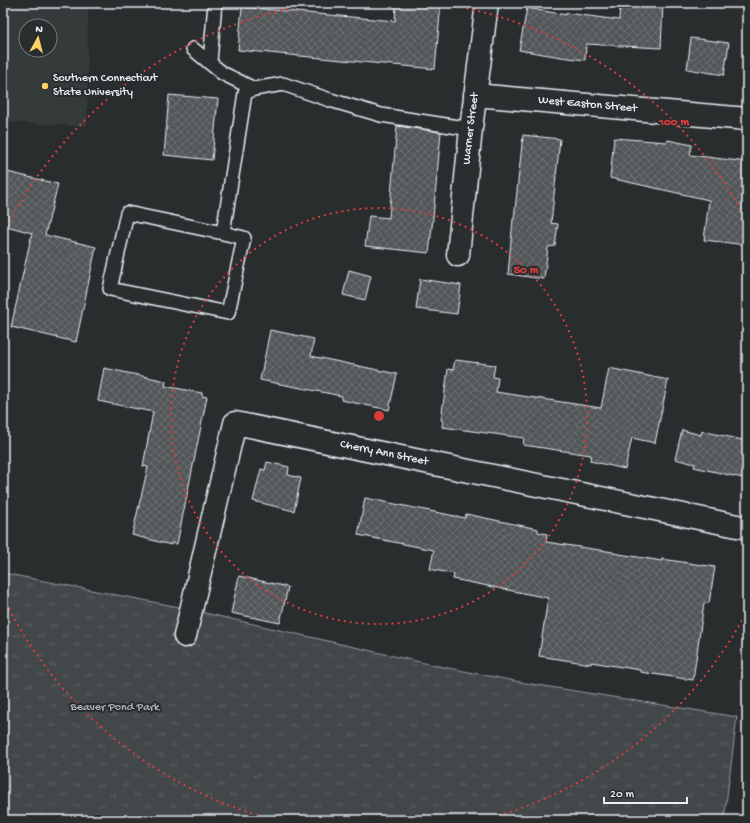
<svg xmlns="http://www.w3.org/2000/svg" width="750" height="823" font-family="'Gochi Hand',sans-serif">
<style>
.built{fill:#363a3b;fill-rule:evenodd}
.grass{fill:url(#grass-tufts);stroke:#959ca0}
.building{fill:url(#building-cross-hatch);stroke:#e8f1f8}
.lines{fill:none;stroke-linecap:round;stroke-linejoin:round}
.lane-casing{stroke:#e8f1f8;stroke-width:16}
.street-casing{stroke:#e8f1f8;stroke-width:25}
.lane{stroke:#2a2d2e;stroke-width:13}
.street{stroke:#2a2d2e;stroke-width:22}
.ring{fill:none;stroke:#d83c3d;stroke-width:2;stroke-dasharray:2 4}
.poi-dot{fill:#ffd166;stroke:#2a2d2e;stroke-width:1.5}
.labels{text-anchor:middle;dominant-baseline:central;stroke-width:4;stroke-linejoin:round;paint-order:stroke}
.poi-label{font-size:12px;fill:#e8f1f8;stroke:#2a2d2e;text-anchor:start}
.street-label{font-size:12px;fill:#e8f1f8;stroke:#2a2d2e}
.park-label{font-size:12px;fill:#aeb5ba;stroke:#2a2d2e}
.centre{fill:#d83c3d;stroke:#2a2d2e;stroke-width:2}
.ring-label{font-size:12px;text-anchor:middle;font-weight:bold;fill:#d83c3d;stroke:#2a2d2e;stroke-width:4;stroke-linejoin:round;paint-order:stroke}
</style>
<defs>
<pattern id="grass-tufts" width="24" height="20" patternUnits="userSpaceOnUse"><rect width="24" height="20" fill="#424648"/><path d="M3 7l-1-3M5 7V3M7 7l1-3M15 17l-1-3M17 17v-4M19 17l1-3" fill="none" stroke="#5d6163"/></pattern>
<pattern id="building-cross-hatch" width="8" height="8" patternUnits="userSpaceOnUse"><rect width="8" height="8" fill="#535759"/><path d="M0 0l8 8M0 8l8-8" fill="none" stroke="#6c7072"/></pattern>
</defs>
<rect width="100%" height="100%" fill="#2a2d2e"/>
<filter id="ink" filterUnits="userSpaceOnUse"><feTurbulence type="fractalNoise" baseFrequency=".025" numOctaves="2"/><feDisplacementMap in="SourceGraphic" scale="8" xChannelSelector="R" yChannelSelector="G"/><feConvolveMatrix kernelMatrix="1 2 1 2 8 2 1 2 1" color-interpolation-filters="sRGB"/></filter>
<g filter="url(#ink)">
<path class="built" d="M3,3h85l-1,123 -84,-4zM26,26h24v24h-24z"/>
<path class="grass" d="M3,573l171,33 259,59 92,18 212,34 -13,103h-721z"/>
<path class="building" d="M396,3h45l-6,66 -197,-19 4,-43 153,14z
M620,3h43l-2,45 -75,-4 -1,16 -24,-3 -42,-7 8,-42 39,7v-2l53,7z
M691,38l38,5 -5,32 -37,-6z
M169,95l49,4 -6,61 -48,-5z
M397,126l44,6 -8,86 -4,35 -64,-7 4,-30 20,2z
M523,135l37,4 -9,84 7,1 -3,22 -7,1 -4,32 -36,-5 5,-55h1z
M614,138l53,4 1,-2 24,5 -2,10 57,7v83l-43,-5 5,-40 -99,-22z
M3,171l55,13 -13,51 51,12 -20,95 -65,-15 21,-94 -29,-8z
M349,270l22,6 -6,24 -22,-5z
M420,279l41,6 -4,29 -41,-5z
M270,330l44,9 -3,17 86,18 -8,36 -48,-10 1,-4 -82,-16z
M455,360l40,5 -2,12 5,1 -2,14 105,16 8,-40 59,12 -13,63 -23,-5 -7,31 -35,-8 1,-6 -68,-10 1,-7 -82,-11 1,-6 -2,-1 7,-51 5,1z
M104,368l62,13 -1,5 37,7v3l5,1 -30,147 -6,-1v2l-39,-10 16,-68 -5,-1 10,-54 -55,-11z
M682,430l19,5 1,-4 45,10v38l-53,-12 1,-3 -20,-5z
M267,462l22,5 -1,8 13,3 -7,33 -41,-10 8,-32 4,1z
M365,498l100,20 1,-4 72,15v3l9,2 -1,8 67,10v1l49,8v-2l53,8 -6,36h-5l-11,77 -53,-8v-2l-49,-8v2l-52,-8 9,-58 -95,-19 1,-5 -24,-5 4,-19 -76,-15z
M239,576l49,11 -8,36 -49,-10z"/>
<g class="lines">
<defs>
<path id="lane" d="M193,49l29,24 32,16
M210,62l5,-59
M223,233l21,5 -16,75 -118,-24 17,-76 96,20 22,-140 9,-4 29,-5 47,16 51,15 90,14"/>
<g id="street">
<path id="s1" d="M475,95l272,24"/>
<path id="s2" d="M458,255l13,-126 16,-126"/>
<path id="s3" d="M185,636l50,-213 512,105"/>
</g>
</defs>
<use href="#lane" class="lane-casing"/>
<use href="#street" class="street-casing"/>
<use href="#lane" class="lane"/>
<use href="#street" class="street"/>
</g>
</g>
<g class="ring">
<circle cx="379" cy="416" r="208"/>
<path d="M745 615A417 417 0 0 1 483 820M275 820A417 417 0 0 1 4 599M4 233A417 417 0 0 1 321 3M437 3A417 417 0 0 1 745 217"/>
</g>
<circle class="poi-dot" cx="45" cy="86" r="4"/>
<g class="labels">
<g class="poi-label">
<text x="53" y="79">Southern Connecticut<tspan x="53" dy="14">State University</tspan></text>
</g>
<g class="street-label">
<text stroke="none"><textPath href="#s1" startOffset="113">West Easton Street</textPath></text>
<text stroke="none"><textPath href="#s2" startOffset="127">Warner Street</textPath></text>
<text stroke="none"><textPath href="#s3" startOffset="371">Cherry Ann Street</textPath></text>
</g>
<g class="park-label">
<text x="115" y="708">Beaver Pond Park</text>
</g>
</g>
<circle cx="379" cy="416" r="6" class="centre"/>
<g class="ring-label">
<text x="674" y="125">100 m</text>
<text x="526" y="273">50 m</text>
</g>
<rect width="750" height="823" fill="none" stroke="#2a2d2e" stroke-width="16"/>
<rect x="8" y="8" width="734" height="807" fill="none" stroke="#e8f1f8" stroke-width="1.5" filter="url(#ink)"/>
<g transform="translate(38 38) rotate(7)"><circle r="19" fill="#2a2d2e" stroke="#767b7f"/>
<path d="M0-3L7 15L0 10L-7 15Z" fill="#ffd166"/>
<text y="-6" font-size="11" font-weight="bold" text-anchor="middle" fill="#e8f1f8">N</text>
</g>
<path d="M604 797v6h83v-6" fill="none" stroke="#e8f1f8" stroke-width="2"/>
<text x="610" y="797" font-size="12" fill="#e8f1f8" stroke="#2a2d2e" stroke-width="3" paint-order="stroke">20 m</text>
</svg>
